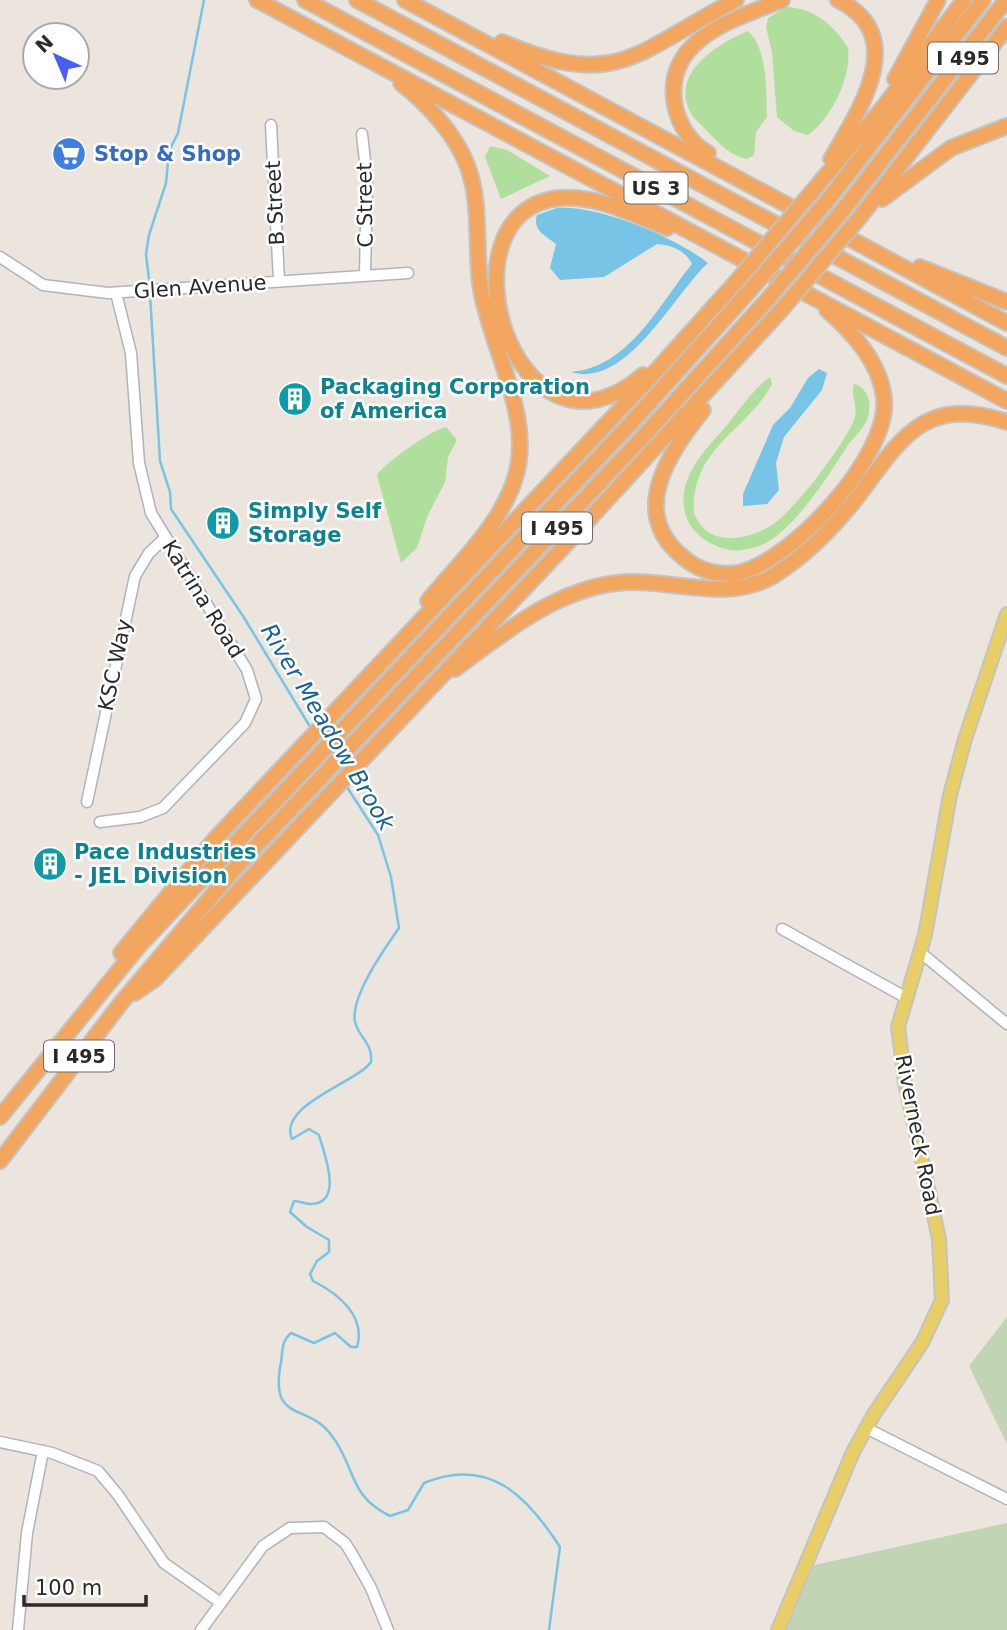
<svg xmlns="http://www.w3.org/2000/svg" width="1007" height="1630" font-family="'DejaVu Sans',sans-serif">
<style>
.green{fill:#b0de9d}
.cemetery{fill:#c3d4b5}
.water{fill:#77c4e6}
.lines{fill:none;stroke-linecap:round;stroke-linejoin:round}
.stream{stroke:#77c4e6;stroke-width:2.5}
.minor-casing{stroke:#b0b2bd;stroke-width:13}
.major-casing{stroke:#c3c3c3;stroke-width:16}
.highway-casing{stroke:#c3c3c3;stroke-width:18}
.minor{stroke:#fff;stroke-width:10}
.major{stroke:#e7ce66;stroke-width:12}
.highway{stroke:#f3a660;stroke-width:14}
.highway-bridge-casing{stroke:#c3c3c3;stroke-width:18;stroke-linecap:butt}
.highway-bridge{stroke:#f3a660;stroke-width:14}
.labels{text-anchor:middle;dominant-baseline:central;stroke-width:5;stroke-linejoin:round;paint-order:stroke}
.shield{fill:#fff;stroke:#6a6a6a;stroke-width:2}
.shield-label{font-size:19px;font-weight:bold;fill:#2a2a2a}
.shop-label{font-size:21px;font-weight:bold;fill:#366cbe;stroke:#fff;text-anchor:start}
.street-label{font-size:21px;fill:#2a2a2a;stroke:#fff}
.culture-label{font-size:21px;font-weight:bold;fill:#0d838f;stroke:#fff;text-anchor:start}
.water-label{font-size:23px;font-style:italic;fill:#176291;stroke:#fff}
</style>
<rect width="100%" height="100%" fill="#ebe5dd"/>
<!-- green -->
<path class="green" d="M786,7C814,8 834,25 848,48C852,76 832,118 808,135L794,131L777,117L772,53L766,27L768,18Z
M748,31C768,49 766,92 767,117L756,132L754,155L747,159C731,156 718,143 707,131C702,125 696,121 692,115C667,75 718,43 748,31Z
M490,146L507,150L550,176L501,199L485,157Z
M770,377L772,384C747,431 691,447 694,513C699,525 707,534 720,537C736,541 758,534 772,525C794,511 844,445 854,420C859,408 850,395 854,384C871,388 873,411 865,424C860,432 853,438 848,445C828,476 802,518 771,540C760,547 744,552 730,550C687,541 671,504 694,466C703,451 715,439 727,425C741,408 752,390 770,377Z
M446,427L457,440L448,457L445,482L427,517L417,548L401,563L377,475C386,462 430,431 446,427Z"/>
<!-- cemetery -->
<path class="cemetery" d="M1007,1317V1444L969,1366Z
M1007,1523V1630H786L814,1565Z"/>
<!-- water -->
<path class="water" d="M557,208C599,205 675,237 708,263C673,295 627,389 571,372C630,367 659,304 692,264C685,250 671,245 657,244L604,277L560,280L550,268L556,244C546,236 532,230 537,215Z
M819,369L827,373L822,390L784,437L776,463L779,490L767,504L743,506V494L773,425L790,408L808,378Z"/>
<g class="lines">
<!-- stream -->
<path class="stream" d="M150,288L146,254L149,235L166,183L169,151L178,133L204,0
M150,294L160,461L170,492L171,509L243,616L312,730
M345,784L378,835L391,877L399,928C385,948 350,997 355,1022C359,1038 373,1043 371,1062C358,1082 277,1105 292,1139L309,1129L319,1135C323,1151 345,1203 311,1204C305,1204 300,1201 294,1201L290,1212L307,1227L329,1240V1252L317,1261L310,1274L313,1281C339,1294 366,1316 357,1347H351L335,1333L314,1343L291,1333C281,1342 283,1350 281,1362C269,1425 307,1401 332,1436C356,1467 348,1496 390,1516L408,1510L424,1483C489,1456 527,1496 560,1547L549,1630"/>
<!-- minor casing -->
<g class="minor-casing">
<path id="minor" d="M271,125L279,281
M362,134L367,179L365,275
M0,257L43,285L108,293L408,273
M87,802L135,576L149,553L164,539
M100,822L140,817L163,808L245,723L256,699L247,670L151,513L139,463L131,353L116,293
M782,929L905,997
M920,952L1007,1024
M866,1428L1007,1499
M0,1442L52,1453L98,1471L118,1495L164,1563L221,1603
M18,1630L27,1533L43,1451
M201,1630L263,1546L290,1528L324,1527L345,1543L352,1554L371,1588L388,1630"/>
</g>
<!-- major casing -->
<g class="major-casing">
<path id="major" d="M778,1630L853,1452L874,1414L922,1343L942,1300L939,1239L905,1082L898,1027L925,935L950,795L965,739L1007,614"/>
</g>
<!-- highway casing -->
<g class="highway-casing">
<path id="highway" d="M257,0L1007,401
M305,0L1007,376
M357,0L1007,348
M405,0L1007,323
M502,42C618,92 637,51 736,0
M895,79L938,0
M401,83C427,104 451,129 465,160C483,201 474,247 481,290C491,347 531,414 517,471C505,521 460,562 428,601
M708,153C691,144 679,125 675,106C662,39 735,19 782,0
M831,159C858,112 911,36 838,0
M811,193L885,105L964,0
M882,199L951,148L1007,126
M827,201L983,0
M843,210L1006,0
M860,217L1007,27
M920,267L1007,302
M643,375C514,485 433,210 560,198C597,195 633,214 667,228
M703,410C669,453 627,513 684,558C699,571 719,576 738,573C792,562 891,454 884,398C880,362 853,333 827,310
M455,669C504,633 555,590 617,583C669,577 725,604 773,576C805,556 832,529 855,500C900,441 922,394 1007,422
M121,953L215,839L646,382L736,282
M135,993L155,979L570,540L783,308
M0,1117L138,947L631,423L751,289
M0,1161L121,1003L237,866L640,440L768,299"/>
</g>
<!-- minor -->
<use href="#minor" class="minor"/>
<!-- major -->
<use href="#major" class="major"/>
<!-- highway -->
<use href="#highway" class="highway"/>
<!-- highway-bridge casing -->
<g class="highway-bridge-casing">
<path id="highway-bridge" d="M736,282L811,193
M751,289L827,201
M768,299L843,210
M783,308L860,217"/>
</g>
<!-- highway-bridge -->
<use href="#highway-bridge" class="highway-bridge"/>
</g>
<!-- icons -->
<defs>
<g id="supermarket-disc" transform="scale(1.75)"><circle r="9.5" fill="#3f7fe0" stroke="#fff"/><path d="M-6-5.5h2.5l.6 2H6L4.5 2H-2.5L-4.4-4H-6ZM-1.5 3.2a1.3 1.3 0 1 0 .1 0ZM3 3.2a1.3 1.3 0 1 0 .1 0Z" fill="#fff"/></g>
<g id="building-disc" transform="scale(1.75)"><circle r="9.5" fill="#0f9aa8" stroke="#fff"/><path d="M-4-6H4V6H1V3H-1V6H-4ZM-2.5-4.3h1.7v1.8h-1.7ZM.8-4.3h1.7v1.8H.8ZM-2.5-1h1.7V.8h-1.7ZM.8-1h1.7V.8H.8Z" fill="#fff"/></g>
</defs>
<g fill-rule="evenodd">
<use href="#supermarket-disc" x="69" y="154"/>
<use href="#building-disc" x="295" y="399"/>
<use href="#building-disc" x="223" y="523"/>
<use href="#building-disc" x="50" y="864"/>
</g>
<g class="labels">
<!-- shield labels -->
<g class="shield">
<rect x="928" y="42.5" width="70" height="31" rx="5"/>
<rect x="624.5" y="172.5" width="63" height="31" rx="5"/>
<rect x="522" y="512.5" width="70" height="31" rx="5"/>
<rect x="44" y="1040.5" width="70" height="31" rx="5"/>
</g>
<g class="shield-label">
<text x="963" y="58">I 495</text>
<text x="656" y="188">US 3</text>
<text x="557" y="528">I 495</text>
<text x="79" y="1056">I 495</text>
</g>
<!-- shop labels -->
<g class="shop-label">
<text x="94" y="154">Stop &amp; Shop</text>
</g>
<!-- street labels -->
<g class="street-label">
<text transform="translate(275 203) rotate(-93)">B Street</text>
<text transform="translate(365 205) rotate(-91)">C Street</text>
<text transform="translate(200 287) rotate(-4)">Glen Avenue</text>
<text transform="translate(203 599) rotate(58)">Katrina Road</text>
<text transform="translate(115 665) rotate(-78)">KSC Way</text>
<text transform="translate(918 1135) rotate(79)">Riverneck Road</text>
</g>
<!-- culture labels -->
<g class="culture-label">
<text x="320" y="387">Packaging Corporation<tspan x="320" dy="24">of America</tspan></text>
<text x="248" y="511">Simply Self<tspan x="248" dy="24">Storage</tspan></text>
<text x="74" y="852">Pace Industries<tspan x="74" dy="24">- JEL Division</tspan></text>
</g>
<!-- water labels -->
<g class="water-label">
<text transform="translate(328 727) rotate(59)">River Meadow Brook</text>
</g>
</g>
<!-- north arrow -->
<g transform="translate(56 56) rotate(316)"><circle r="33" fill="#ffffff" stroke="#aaaaaa" stroke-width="2"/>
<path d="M0-5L12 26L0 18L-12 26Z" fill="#485fed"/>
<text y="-10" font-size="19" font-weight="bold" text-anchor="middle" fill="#2a2a2a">N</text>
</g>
<!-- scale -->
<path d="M24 1595v10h122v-10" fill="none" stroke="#2a2a2a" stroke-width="3.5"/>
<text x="35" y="1595" font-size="21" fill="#2a2a2a" stroke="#ffffff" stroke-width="5" paint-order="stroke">100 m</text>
</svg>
